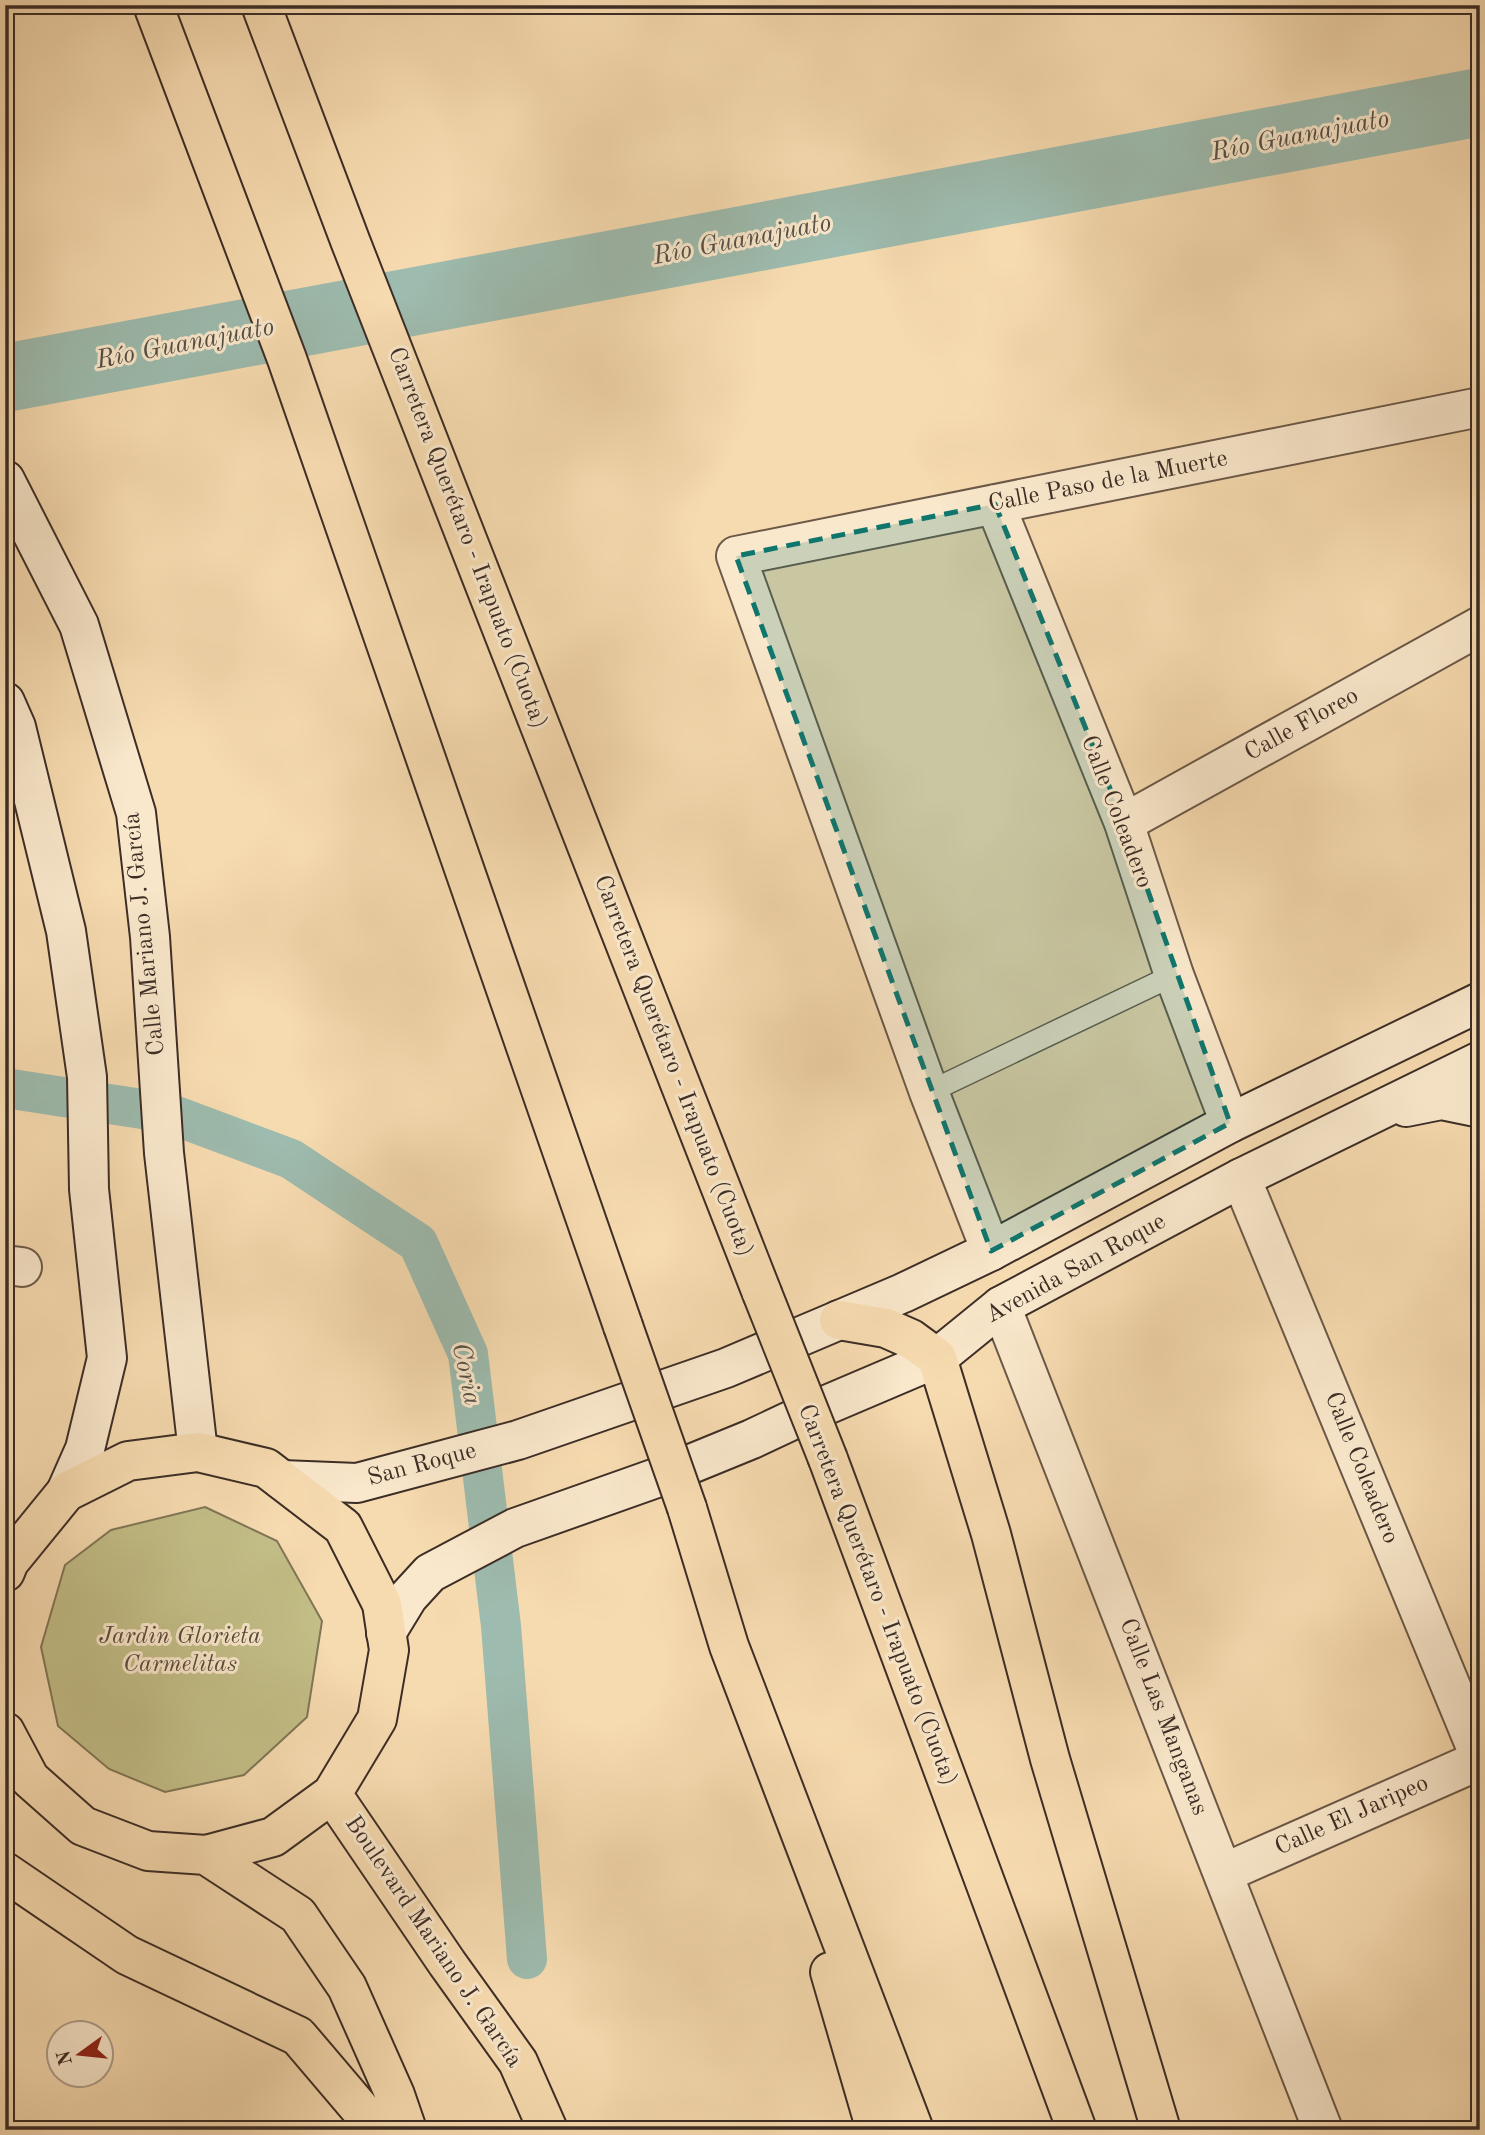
<svg xmlns="http://www.w3.org/2000/svg" width="1485" height="2135" font-family="'Old Standard TT',serif">
<style>
.green{fill:#c3be87;stroke:#807656;stroke-width:2}
.lines{fill:none;stroke-linecap:round;stroke-linejoin:round}
.canal{stroke:#9dbbae;stroke-width:40}
.river{stroke:#9dbbae;stroke-width:68}
.lane-casing{stroke:#6b5848;stroke-width:24}
.street-casing{stroke:#6b5848;stroke-width:42}
.secondary-casing{stroke:#3c2d26;stroke-width:42}
.primary-casing{stroke:#3c2d26;stroke-width:42}
.highway-casing{stroke:#3c2d26;stroke-width:42}
.lane{stroke:#fae8cc;stroke-width:21}
.street{stroke:#fae8cc;stroke-width:38}
.secondary{stroke:#fae8cc;stroke-width:38}
.primary{stroke:#f7dbb0;stroke-width:38}
.highway{stroke:#f7dbb0;stroke-width:38}
.highway-bridge-casing{stroke:#3c2d26;stroke-width:42;stroke-linecap:butt}
.highway-bridge{stroke:#f7dbb0;stroke-width:38}
.marked{fill:#0f766e;fill-opacity:0.2;stroke:#0f766e;stroke-width:5;stroke-dasharray:14 9;stroke-linejoin:round}
.labels{text-anchor:middle;dominant-baseline:central;stroke-width:6;stroke-linejoin:round;paint-order:stroke}
.street-label{font-size:24px;fill:#3c2d26;stroke:#fae8cc}
.park-label{font-size:24px;font-style:italic;fill:#574a39;stroke:#fae8cc}
.water-label{font-size:26px;font-style:italic;fill:#545048;stroke:#fae8cc}
</style>
<rect width="100%" height="100%" fill="#f7dbb0"/>
<filter id="stains"><feTurbulence type="fractalNoise" baseFrequency=".00286" numOctaves="4"/><feColorMatrix values="0 0 0 0 .2 0 0 0 0 .09 0 0 0 0 .02 0 0 0 .5 -.17"/></filter>
<radialGradient id="worn" r=".72"><stop offset=".6" stop-color="#630" stop-opacity="0"/><stop offset="1" stop-color="#630" stop-opacity=".3"/></radialGradient>
<!-- green -->
<path class="green" d="M205,1507L277,1541L322,1621L307,1717L244,1775L165,1792L109,1769L58,1726L41,1647L65,1565L111,1530Z"/>
<g class="lines">
<!-- canal -->
<path class="canal" d="M5,1088L168,1113L291,1159L418,1243L468,1354L501,1626L527,1959"/>
<!-- river -->
<path class="river" d="M5,378L1480,102"/>
<!-- lane casing -->
<g class="lane-casing">
<path id="lane" d="M929,1092L1174,975"/>
</g>
<!-- street casing -->
<g class="street-casing">
<path id="street" d="M995,504L1124,823L1174,975L1230,1123
M1124,823L1480,626
M1241,1178L1480,1757
M991,1251L929,1092L736,556L1480,407
M5,1265L22,1267
M1001,1306L1323,2130
M1224,1873L1480,1760"/>
</g>
<!-- secondary casing -->
<g class="secondary-casing">
<path id="secondary" d="M5,480L79,625L136,813L150,937L164,1153L198,1452
M5,702L16,727L66,931L87,1077L89,1189L107,1358L85,1449L66,1492
M1406,1107L1441,1100L1480,1108
M282,1480L357,1483L518,1440L726,1368L903,1293L991,1251L1230,1123L1480,1002
M386,1633L408,1597L430,1573L515,1528L659,1477L752,1439L803,1415L937,1358L1001,1306L1241,1178L1480,1061"/>
</g>
<!-- primary casing -->
<g class="primary-casing">
<path id="primary" d="M5,1572L9,1562L66,1492L128,1461L198,1452L266,1468L343,1527L382,1604L389,1650L377,1719L332,1794L273,1837L206,1855L148,1851L83,1826L30,1779L5,1732
M332,1794L447,1963L518,2062L548,2130
M206,1855L298,1915L347,1987L395,2095L407,2130
M5,1872L127,1955L298,2036L378,2130"/>
</g>
<!-- highway casing -->
<g class="highway-casing">
<path id="highway" d="M153,5L287,359L623,1326
M261,5L351,243L762,1293
M839,1320L886,1328L911,1339L937,1358L991,1534L1050,1759L1161,2130
M828,1459L1077,2130
M687,1508L729,1646L914,2130
M830,1972L876,2130"/>
</g>
<!-- lane -->
<use href="#lane" class="lane"/>
<!-- street -->
<use href="#street" class="street"/>
<!-- secondary -->
<use href="#secondary" class="secondary"/>
<!-- primary -->
<use href="#primary" class="primary"/>
<!-- highway -->
<use href="#highway" class="highway"/>
<!-- highway-bridge casing -->
<g class="highway-bridge-casing">
<path id="highway-bridge" d="M762,1293L828,1459
M623,1326L687,1508"/>
</g>
<!-- highway-bridge -->
<use href="#highway-bridge" class="highway-bridge"/>
</g>
<!-- marked area -->
<path class="marked" d="M995,504L1124,823L1230,1123L991,1251L736,556Z"/>
<g class="labels">
<!-- street labels -->
<g class="street-label">
<text transform="translate(1108 482) rotate(-11)">Calle Paso de la Muerte</text>
<text transform="translate(467 538) rotate(69)">Carretera Querétaro - Irapuato (Cuota)</text>
<text transform="translate(1302 725) rotate(-29)">Calle Floreo</text>
<text transform="translate(1116 812) rotate(69)">Calle Coleadero</text>
<text transform="translate(145 934) rotate(-96)">Calle Mariano J. García</text>
<text transform="translate(673 1066) rotate(69)">Carretera Querétaro - Irapuato (Cuota)</text>
<text transform="translate(1076 1269) rotate(-29)">Avenida San Roque</text>
<text transform="translate(422 1465) rotate(-15)">San Roque</text>
<text transform="translate(1361 1468) rotate(68)">Calle Coleadero</text>
<text transform="translate(877 1595) rotate(69)">Carretera Querétaro - Irapuato (Cuota)</text>
<text transform="translate(1163 1717) rotate(69)">Calle Las Manganas</text>
<text transform="translate(1352 1816) rotate(-24)">Calle El Jaripeo</text>
<text transform="translate(433 1942) rotate(56)">Boulevard Mariano J. García</text>
</g>
<!-- park labels -->
<g class="park-label">
<text x="180" y="1637">Jardin Glorieta<tspan x="180" dy="28">Carmelitas</tspan></text>
</g>
<!-- water labels -->
<g class="water-label">
<text transform="translate(1300 136) rotate(-11)">Río Guanajuato</text>
<text transform="translate(742 240) rotate(-11)">Río Guanajuato</text>
<text transform="translate(185 344) rotate(-11)">Río Guanajuato</text>
<text transform="translate(466 1374) rotate(78)">Coria</text>
</g>
</g>
<!-- margin -->
<rect width="1485" height="2135" fill="none" stroke="#f7dbb0" stroke-width="28"/>
<rect x="7" y="7" width="1471" height="2121" fill="none" stroke="#3c2d26" stroke-width="3.5"/>
<rect x="14" y="14" width="1457" height="2107" fill="none" stroke="#3c2d26" stroke-width="2"/>
<!-- north arrow -->
<g transform="translate(80 2054) rotate(255)"><circle r="33" fill="#fae8cc" stroke="#ae9d8a" stroke-width="2"/>
<path d="M0-5L12 26L0 18L-12 26Z" fill="#8f2418"/>
<text y="-10" font-size="19" font-weight="bold" text-anchor="middle" fill="#3c2d26">N</text>
</g>
<rect width="100%" height="100%" filter="url(#stains)"/>
<rect width="100%" height="100%" fill="url(#worn)"/>
</svg>
